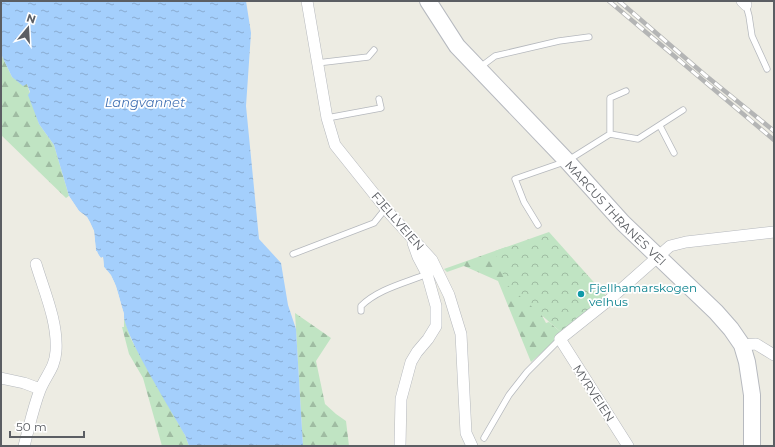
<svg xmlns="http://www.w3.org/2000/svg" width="775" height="447" font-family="Montserrat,sans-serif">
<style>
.forest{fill:url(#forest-firs)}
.park{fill:url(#park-crowns)}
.water{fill:url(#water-ripples)}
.pier{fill:#edece3}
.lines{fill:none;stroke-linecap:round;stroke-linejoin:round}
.lane-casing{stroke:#b5b8bd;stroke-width:7}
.street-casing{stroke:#b5b8bd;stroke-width:12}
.secondary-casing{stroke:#b6b9bf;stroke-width:18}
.lane{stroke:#fff;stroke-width:5.5}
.street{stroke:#fff;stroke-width:11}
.secondary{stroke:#fff;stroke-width:16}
.rail-casing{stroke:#b4b5b5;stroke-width:4.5}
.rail{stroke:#fff;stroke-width:3;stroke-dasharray:9;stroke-linecap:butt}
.culture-dot{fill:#0f9aa8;stroke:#fff;stroke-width:1.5}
.labels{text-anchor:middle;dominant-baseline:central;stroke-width:3.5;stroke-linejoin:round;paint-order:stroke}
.street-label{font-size:12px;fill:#5b5e63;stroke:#fff}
.culture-label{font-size:12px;fill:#0d838f;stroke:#fff;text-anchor:start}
.water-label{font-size:13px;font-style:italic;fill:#4574b5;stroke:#fff}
</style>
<defs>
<pattern id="forest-firs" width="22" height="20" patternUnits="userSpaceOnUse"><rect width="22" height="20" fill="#c0e4c3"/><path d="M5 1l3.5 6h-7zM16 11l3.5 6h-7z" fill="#9fbca2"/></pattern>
<pattern id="park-crowns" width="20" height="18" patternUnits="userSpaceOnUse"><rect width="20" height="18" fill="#c0e4c3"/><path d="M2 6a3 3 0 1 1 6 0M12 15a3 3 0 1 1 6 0" fill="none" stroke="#9fbca2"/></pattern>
<pattern id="water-ripples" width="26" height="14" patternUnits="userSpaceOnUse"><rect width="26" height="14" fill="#a4cffc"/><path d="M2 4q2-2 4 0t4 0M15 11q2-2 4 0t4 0" fill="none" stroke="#89abd0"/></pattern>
</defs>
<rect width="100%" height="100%" fill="#edece3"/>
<!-- forest -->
<path class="forest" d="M1,54L12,77L27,84L39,124L54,145L69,196L66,198L1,135Z
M506,247L546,323L549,322L563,334L531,362L498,281L464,266L447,272L444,269Z
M295,313L331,338L316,361L325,404L336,414L346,421L349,446H303Z
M124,318L131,339L185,435L189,446H162L143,378L129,354L122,327H124Z"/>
<!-- park -->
<path class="park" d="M549,232L608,298L563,334L506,284L495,251Z"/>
<!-- water -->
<path class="water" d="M1,1H246L251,33L246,106L259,239L281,263L288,305L296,329L303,446H189L185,435C174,415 121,331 124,314C118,296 117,280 104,267L103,257L101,258L96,251L94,231L87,217L79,211L69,196L54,145L39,124L28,95L30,92L27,84L23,86L12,77L1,54Z"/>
<!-- pier -->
<path class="pier" d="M69,196L79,211L87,217L90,222L94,231L96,251H97L99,256L101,258L103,257L104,267L111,275L116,286L124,314V324L122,318V314L114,286L110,276L102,268L101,260L94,252L92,232L88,223L85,218L77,212L68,197Z"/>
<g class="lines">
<!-- lane casing -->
<g class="lane-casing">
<path id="lane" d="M747,4L746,5L749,16L752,36L767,69
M317,63L368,57L374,50
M479,68L495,56L559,41L589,37
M327,118L381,108L379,99
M660,126L674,153
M610,134L638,139L683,110
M538,225L524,202L515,179L567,161L610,134V98L626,91
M293,254L374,223L386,208
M361,311V306C378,289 405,283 427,274
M484,438L509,395L527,372L560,339"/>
</g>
<!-- street casing -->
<g class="street-casing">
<path id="street" d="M307,1L327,118L335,145L391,215L432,260L449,295L461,334L466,433L472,446
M742,1L746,5
M742,345L756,344L774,355
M1,378L24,383L40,389
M24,446C29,428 33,408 40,390C46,375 55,368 56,351C58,322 44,291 36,264
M400,446L401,399L411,362L417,352L428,339L436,326V306L427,274L418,257L413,243
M628,446L560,339L609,300L670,246L686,242L774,232"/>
</g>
<!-- secondary casing -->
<g class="secondary-casing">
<g id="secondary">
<path id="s1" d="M428,1L457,46L567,161L623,223L716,312L731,329L742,345L747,362L752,395V446"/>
</g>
</g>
<!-- lane -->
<use href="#lane" class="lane"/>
<!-- street -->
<use href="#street" class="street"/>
<!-- secondary -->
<use href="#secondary" class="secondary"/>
<!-- rail casing -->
<g class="rail-casing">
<path id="rail" d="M609,1L774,140
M619,1L705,75L774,131"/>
</g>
<!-- rail -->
<use href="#rail" class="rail"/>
</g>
<!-- markers -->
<circle class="culture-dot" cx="581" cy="294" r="4"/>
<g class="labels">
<!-- street labels -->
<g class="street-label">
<text stroke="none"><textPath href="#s1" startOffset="284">MARCUS THRANES VEI</textPath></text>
<text transform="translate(398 221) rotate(49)">FJELLVEIEN</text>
<text transform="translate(594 393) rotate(57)">MYRVEIEN</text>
</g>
<!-- culture labels -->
<g class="culture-label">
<text x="589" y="287">Fjellhamarskogen<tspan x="589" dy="14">velhus</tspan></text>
</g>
<!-- water labels -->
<g class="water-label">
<text x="145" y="102">Langvannet</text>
</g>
</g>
<!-- border -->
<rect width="775" height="447" fill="none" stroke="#5b5e63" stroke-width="4"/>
<!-- north arrow -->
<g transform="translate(28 28) rotate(18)" stroke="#ffffff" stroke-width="3" paint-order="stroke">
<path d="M0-3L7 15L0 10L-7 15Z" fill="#5b5e63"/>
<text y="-6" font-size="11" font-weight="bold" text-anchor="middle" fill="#5b5e63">N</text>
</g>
<!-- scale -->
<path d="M10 431v6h74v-6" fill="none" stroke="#5b5e63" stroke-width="2"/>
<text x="16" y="431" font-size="12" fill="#5b5e63" stroke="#ffffff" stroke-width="3" paint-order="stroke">50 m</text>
</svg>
